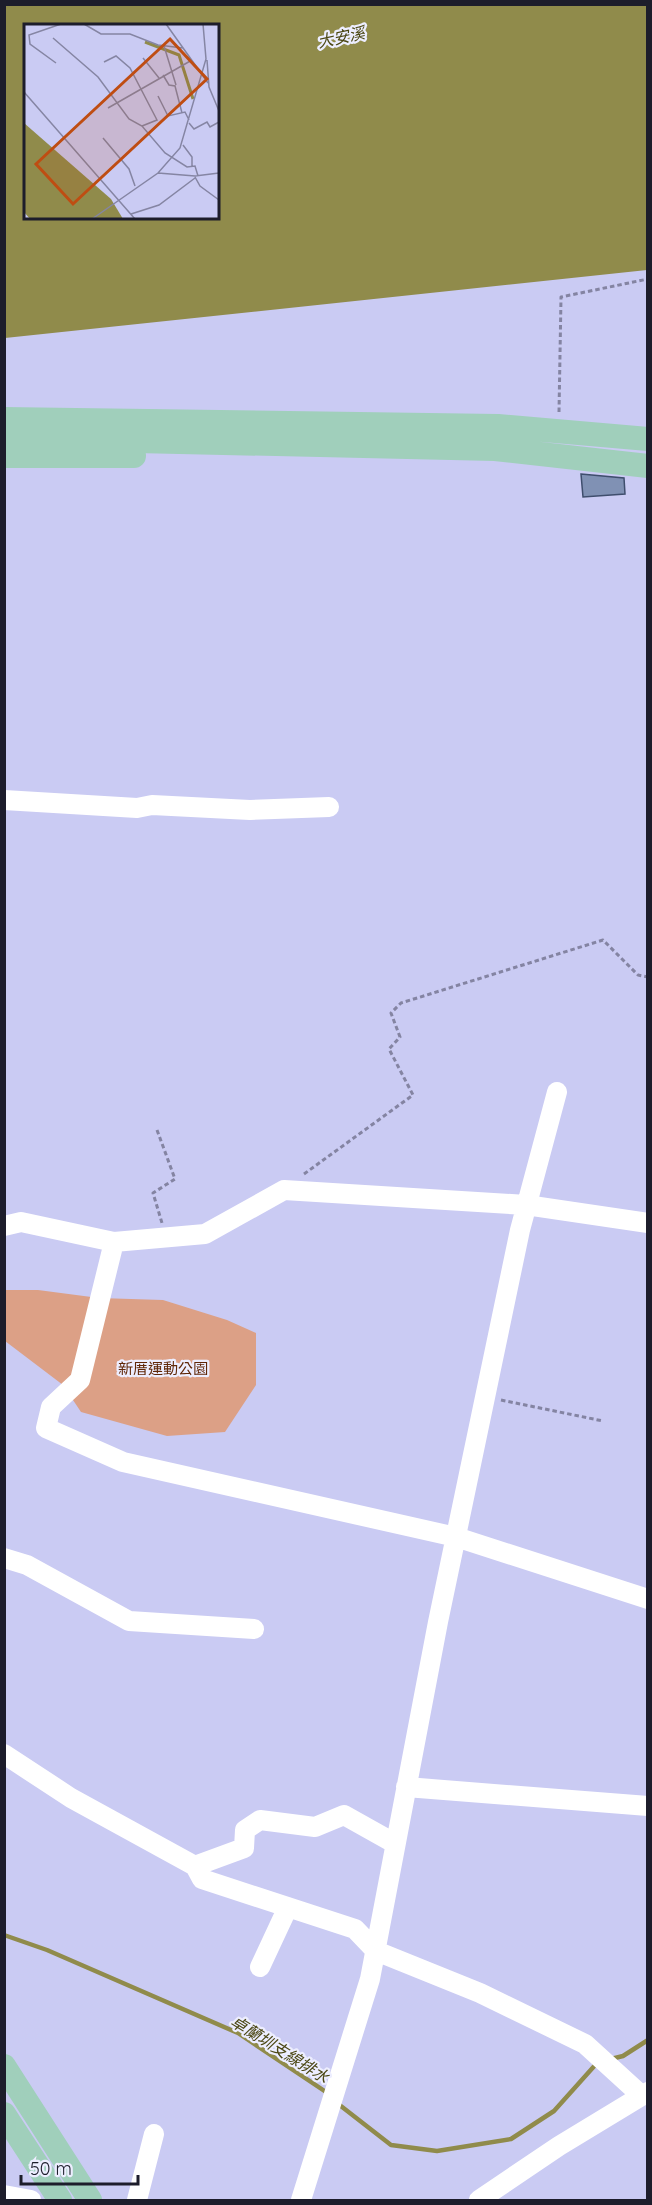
<svg xmlns="http://www.w3.org/2000/svg" width="652" height="2205" font-family="Quicksand,'Noto Sans TC',sans-serif">
<style>
.green{fill:#dca086}
.water{fill:#908b4b;fill-rule:evenodd}
.lines{fill:none;stroke-linecap:round;stroke-linejoin:round}
.stream{stroke:#908b4b;stroke-width:4.5}
.building{fill:#8091b4;stroke:#3f4e6d;stroke-width:1.5}
.path{stroke:#8484a2;stroke-width:3;stroke-dasharray:4.5 3;stroke-linecap:butt}
.minor{stroke:#fff;stroke-width:20}
.major{stroke:#a0cfbb;stroke-width:24}
.labels{text-anchor:middle;dominant-baseline:central;stroke-width:4.5;stroke-linejoin:round;paint-order:stroke}
.park-label{font-size:15px;fill:#602708;stroke:#edeeff}
.water-label{font-size:16px;font-style:italic;fill:#4b4714;stroke:#edeeff}
.inset-river{fill:none;stroke:#908b4b;stroke-width:3}
.inset-road{fill:none;stroke:#8585a3;stroke-width:1.5}
.view{fill:#bf4d12;fill-opacity:0.15;stroke:#bf4d12;stroke-width:3}
.inset-edge{fill:none;stroke:#1d1d2b;stroke-width:3}
</style>
<rect width="100%" height="100%" fill="#cacbf3"/>
<!-- green -->
<path class="green" d="M4,1290H38L99,1298L163,1300L227,1320L256,1333V1385L225,1432L167,1436L81,1412L63,1385L5,1341Z"/>
<!-- water -->
<path class="water" d="M4,5H647V270L5,338ZM26,26H218V218H26Z"/>
<g class="lines">
<!-- stream -->
<path class="stream" d="M4,1935L47,1950L238,2033L329,2094
M611,2059L623,2056L648,2040
M337,2103L391,2145L437,2151L511,2139L554,2111L597,2063"/>
</g>
<!-- building -->
<path class="building" d="M581,474L624,478L625,494L583,497Z"/>
<g class="lines">
<!-- path -->
<path class="path" d="M559,412L561,297L648,279
M157,1130L175,1179L153,1193L162,1223
M304,1174L413,1095L389,1049L400,1037L391,1013L401,1003L603,940L638,975L648,977
M501,1400L603,1421"/>
<!-- minor -->
<path class="minor" d="M4,800L137,808L152,805L250,810L329,807
M4,1226L21,1222L114,1242L205,1234L284,1190L526,1205L648,1223
M114,1242L80,1380L51,1407L46,1428L123,1462L456,1537L648,1599
M4,1558L27,1565L129,1621L254,1629
M4,1754L71,1798L195,1866L244,1848L245,1830L260,1820L315,1827L344,1815L394,1843
M406,1787L648,1806
M195,1866L202,1879L355,1929L376,1951L480,1993L585,2044L642,2096
M260,1967L288,1907
M4,2195L31,2200
M137,2200L154,2134
M301,2200L370,1979L438,1622L520,1230L557,1092
M479,2200L559,2146L648,2092"/>
<!-- major -->
<path class="major" d="M4,419L498,426L648,439
M4,438L495,449L648,466
M4,456H134
M4,2066L90,2200
M4,2114L60,2200"/>
</g>
<g class="labels">
<!-- park labels -->
<g class="park-label">
<text x="163" y="1368">新厝運動公園</text>
</g>
<!-- water labels -->
<g class="water-label">
<text transform="translate(341 37) rotate(-12)">大安溪</text>
<text transform="translate(280 2049) rotate(32)">卓蘭圳支線排水</text>
</g>
</g>
<!-- overview -->
<g transform="translate(24 24)">
<rect width="195" height="195" fill="#cacbf3"/>
<path d="M0,99L87,175L99,195H6L0,188Z" fill="#908b4b"/>
<path class="inset-river" d="M121,18L155,31L169,75"/>
<path class="inset-road" d="M60,0L77,10H106L134,21L159,24M142,0L184,59M29,14L74,53L105,95L118,102L141,129L163,143L171,142L174,152M140,22L152,61M119,34L135,54M183,36L185,63L195,87M80,38L92,32L106,44L133,96L118,102M32,39L6,20L5,11L37,0M139,51L145,61L151,62L158,89M0,68L111,195M134,72L144,92L161,88L165,96M84,84L168,36M165,99L170,105L183,98L186,103L195,98M79,114L105,145L111,162M159,121L168,133V142M134,149L171,152L195,149M171,153L176,162L195,176M107,190L135,181L171,154M68,195L134,149L156,124L182,35L179,0"/>
<path class="view" d="M146,15L183,55L49,180L12,140Z"/>
<rect width="195" height="195" class="inset-edge"/>
</g>
<!-- border -->
<rect width="652" height="2205" fill="none" stroke="#1d1d2b" stroke-width="12"/>
<!-- scale -->
<path d="M21 2175v9h117v-9" fill="none" stroke="#1d1d2b" stroke-width="3"/>
<text x="30" y="2175" font-size="18" fill="#1d1d2b" stroke="#edeeff" stroke-width="4.5" paint-order="stroke">50 m</text>
</svg>
